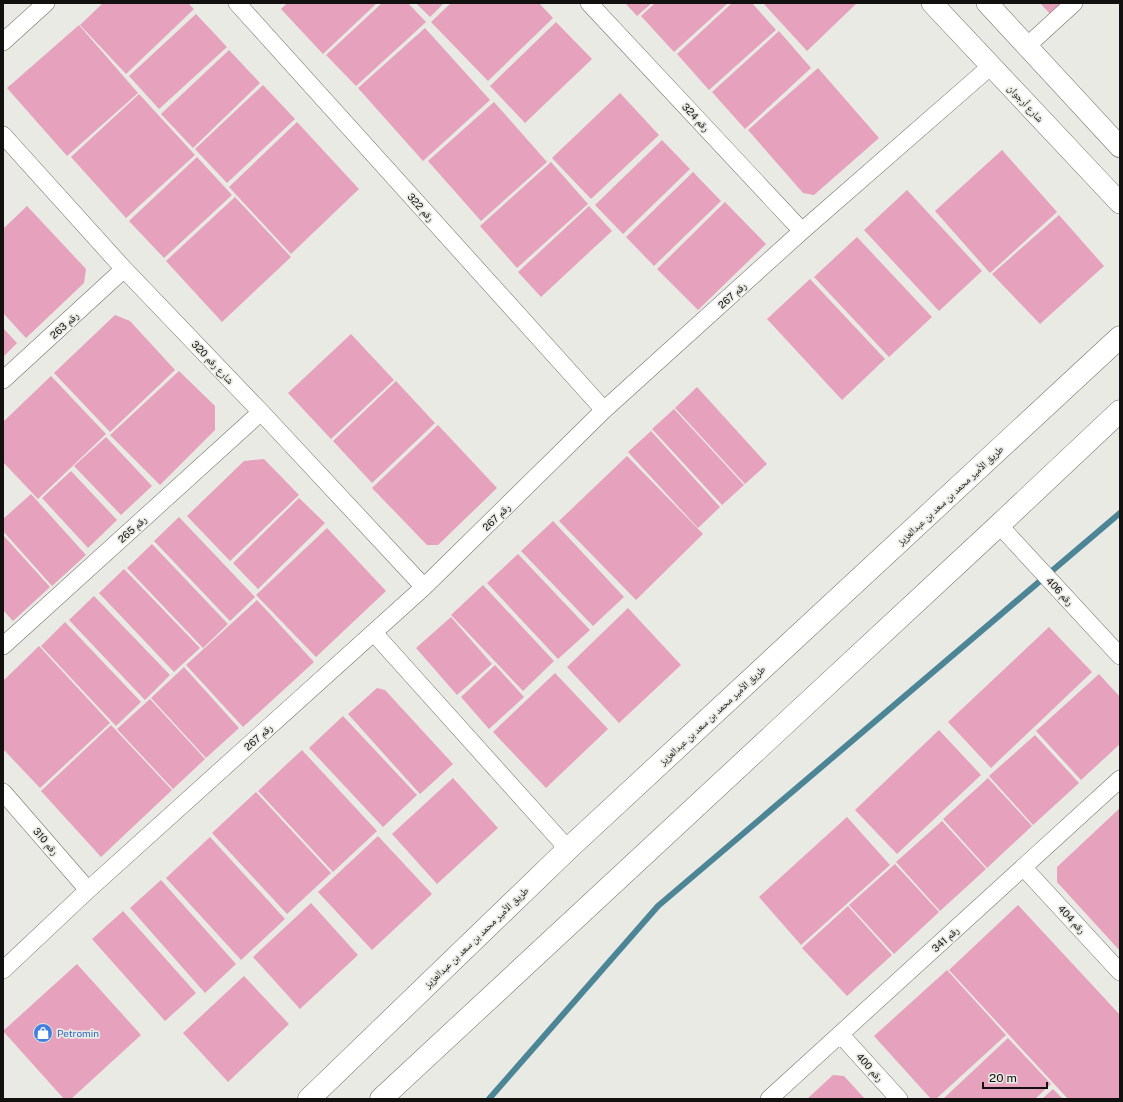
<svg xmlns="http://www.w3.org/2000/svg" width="1123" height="1102" font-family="'Public Sans','Noto Naskh Arabic',sans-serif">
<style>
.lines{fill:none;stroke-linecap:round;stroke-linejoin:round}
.stream{stroke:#4b8596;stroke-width:6}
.building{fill:#e6a1bc}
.minor-casing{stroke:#70706b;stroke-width:18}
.tertiary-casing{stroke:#70706b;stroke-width:22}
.secondary-casing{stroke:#70706b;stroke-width:23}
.minor{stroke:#fff;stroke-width:17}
.tertiary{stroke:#fff;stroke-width:21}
.secondary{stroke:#fff;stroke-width:22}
.labels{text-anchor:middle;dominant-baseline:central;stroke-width:3.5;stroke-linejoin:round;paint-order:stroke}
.street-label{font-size:10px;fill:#121110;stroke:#eaeae4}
.shop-label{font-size:10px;fill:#366cbe;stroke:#eaeae4;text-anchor:start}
</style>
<rect width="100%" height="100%" fill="#eaeae4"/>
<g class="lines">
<!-- stream -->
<path class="stream" d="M489,1099L658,906L1120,513"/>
</g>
<!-- building -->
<path class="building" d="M103,3H188L194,9L126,74L80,25Z
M287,3H377L323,54L281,9Z
M382,3H408L426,22L356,86L326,55Z
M416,3H444L430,17Z
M451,3H539L553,18L488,81L431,22Z
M625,3H652L637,16Z
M655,3H728L674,52L641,16Z
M732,3H752L776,30L709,90L677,54Z
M763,3H857L807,51Z
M1040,3H1063L1051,15Z
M196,14L227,47L159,109L129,76Z
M556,22L592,59L525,123L490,86Z
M79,25L138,93L67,156L7,88Z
M425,28L490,100L423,161L358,88Z
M779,31L811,68L745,129L712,92Z
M229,50L260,83L193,148L161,114Z
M818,68L879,138L814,195L803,193L748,130Z
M263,85L295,119L227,183L195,149Z
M620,93L659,135L591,199L552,158Z
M139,94L195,155L126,218L71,157Z
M494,102L547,162L481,221L428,161Z
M297,122L359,189L291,254L229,187Z
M662,140L690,169L623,234L595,205Z
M1002,150L1057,212L990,273L935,211Z
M197,157L232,195L164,258L129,221Z
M551,162L588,204L517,268L480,226Z
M693,172L721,201L654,266L626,237Z
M907,190L982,271L939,311L864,230Z
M235,197L291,257L222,322L166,261Z
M725,202L766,244L698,310L657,269Z
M27,206L86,269L84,283L26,338L3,313V229Z
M589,206L612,231L541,297L518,272Z
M1059,215L1104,266L1040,324L992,274Z
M857,237L932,317L889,357L814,277Z
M810,279L885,359L842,400L767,319Z
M115,315L130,321L175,370L110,432L54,373Z
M3,328L17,343L3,357Z
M351,334L394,380L331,439L288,393Z
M179,371L215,406V430L160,485L110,435Z
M51,376L106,434L38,499L3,462V422Z
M396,381L435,423L372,483L333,441Z
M697,387L767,464L745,484L675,408Z
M674,409L744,485L722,505L652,429Z
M438,425L497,488L438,545H427L372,488Z
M651,431L720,507L698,528L628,452Z
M106,437L152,486L121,515L74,466Z
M627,456L703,534L636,600L559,521Z
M264,459L299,495L230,561L187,516L244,461Z
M71,471L117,520L88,548L42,498Z
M31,494L86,555L52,586L3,531V519Z
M299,498L325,523L258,589L233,563Z
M179,517L255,597L230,621L154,541Z
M553,521L624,597L593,626L521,551Z
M327,528L386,591L316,657L256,595Z
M3,535L50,587L13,621L3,610Z
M152,544L228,624L203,648L127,568Z
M518,554L590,630L558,659L487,583Z
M124,569L200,648L174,672L99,593Z
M483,585L554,661L523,691L451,615Z
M94,596L170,675L145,700L69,620Z
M257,600L314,662L243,727L186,665Z
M628,608L681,665L619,723L567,667Z
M451,617L492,664L457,695L416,648Z
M65,622L141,702L116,726L41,646Z
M1049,627L1092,672L991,768L948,722Z
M39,646L110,723L40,788L3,749V681Z
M495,665L524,697L489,729L461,697Z
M184,667L239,728L206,758L151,698Z
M555,673L608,729L546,788L493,732Z
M1099,674L1120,697V744L1081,780L1036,731Z
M377,688L385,690L453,764L420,794L348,714Z
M150,699L205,759L173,789L117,729Z
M343,716L417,795L383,827L309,748Z
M111,725L172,790L101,857L41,791Z
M939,730L981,775L897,854L855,810Z
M1035,735L1079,783L1033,825L989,776Z
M302,750L377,831L333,872L258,791Z
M453,778L498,828L437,884L392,834Z
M988,778L1032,826L987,868L943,819Z
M256,792L331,873L287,914L212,833Z
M1120,808V951L1057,882V867Z
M847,817L890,865L801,945L759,897Z
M942,821L986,869L940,911L896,862Z
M378,836L432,894L372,950L318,892Z
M210,837L285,919L241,960L166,878Z
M895,864L939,912L894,954L849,905Z
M161,880L236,964L205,993L130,908Z
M311,903L358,955L300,1009L253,957Z
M1018,905L1120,1015V1099H1068L949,970Z
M848,906L892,955L847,996L802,948Z
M123,911L196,993L165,1021L92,939Z
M77,964L141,1035L71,1099H64L3,1031Z
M947,970L1006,1035L936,1099H931L874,1036Z
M244,976L289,1024L228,1082L183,1033Z
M1008,1038L1051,1084L1035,1099H943Z
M833,1075L844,1076L865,1099H807Z
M1053,1089L1063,1099H1042Z"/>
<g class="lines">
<!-- minor casing -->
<g class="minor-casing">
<path id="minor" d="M237,3L604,410
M589,3L802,231
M3,42L46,3
M1027,46L1074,3
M3,135L124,269L261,412L424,587
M3,380L124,269
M999,525L1120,656
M374,633L568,849
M3,646L261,412
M3,792L88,890
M1023,867L1120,972
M3,970L88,890L424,587L604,410L802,231L991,66
M840,1034L899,1099
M769,1099L1120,779"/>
</g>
<!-- tertiary casing -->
<g class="tertiary-casing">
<path id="tertiary" d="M932,3L1120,203
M987,3L1120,147"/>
</g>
<!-- secondary casing -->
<g class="secondary-casing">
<path id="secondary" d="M309,1099L568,849L1120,337
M381,1099L999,525L1120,411"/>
</g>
<!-- minor -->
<use href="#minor" class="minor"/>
<!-- tertiary -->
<use href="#tertiary" class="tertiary"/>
<!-- secondary -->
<use href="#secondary" class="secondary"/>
</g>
<!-- icons -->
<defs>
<g id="shop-disc" transform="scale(1)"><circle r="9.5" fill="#3f7fe0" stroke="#eaeae4"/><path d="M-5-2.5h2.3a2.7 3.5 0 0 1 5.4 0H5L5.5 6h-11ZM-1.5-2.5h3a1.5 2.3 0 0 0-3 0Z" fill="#fff"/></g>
</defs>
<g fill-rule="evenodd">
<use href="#shop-disc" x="43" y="1033"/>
</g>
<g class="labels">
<!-- street labels -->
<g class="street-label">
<text transform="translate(1026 103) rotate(47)">شارع أرجوان</text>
<text transform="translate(696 117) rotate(47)">رقم 324</text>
<text transform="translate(421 207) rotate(48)">رقم 322</text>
<text transform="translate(732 295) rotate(-42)">رقم 267</text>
<text transform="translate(64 325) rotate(-42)">رقم 263</text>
<text transform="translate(213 362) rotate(46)">شارع رقم 320</text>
<text transform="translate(950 495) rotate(-43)">طريق الأمير محمد بن سعد بن عبدالعزيز</text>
<text transform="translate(496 517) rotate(-44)">رقم 267</text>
<text transform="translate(132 529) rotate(-42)">رقم 265</text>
<text transform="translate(1060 591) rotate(47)">رقم 406</text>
<text transform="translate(712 715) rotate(-43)">طريق الأمير محمد بن سعد بن عبدالعزيز</text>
<text transform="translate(258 737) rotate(-42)">رقم 267</text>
<text transform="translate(46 841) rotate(49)">رقم 310</text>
<text transform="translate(1072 919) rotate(47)">رقم 404</text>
<text transform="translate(476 937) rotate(-44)">طريق الأمير محمد بن سعد بن عبدالعزيز</text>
<text transform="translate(945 939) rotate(-42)">رقم 341</text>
<text transform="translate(870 1067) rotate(48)">رقم 400</text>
</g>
<!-- shop labels -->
<g class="shop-label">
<text x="57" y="1033">Petromin</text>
</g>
</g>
<!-- border -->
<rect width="1123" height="1102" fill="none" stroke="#121110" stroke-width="8"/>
<!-- scale -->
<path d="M983 1082v6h64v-6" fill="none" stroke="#121110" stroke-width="2"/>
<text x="989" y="1082" font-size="12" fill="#121110" stroke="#eaeae4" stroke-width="3" paint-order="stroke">20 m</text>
</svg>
